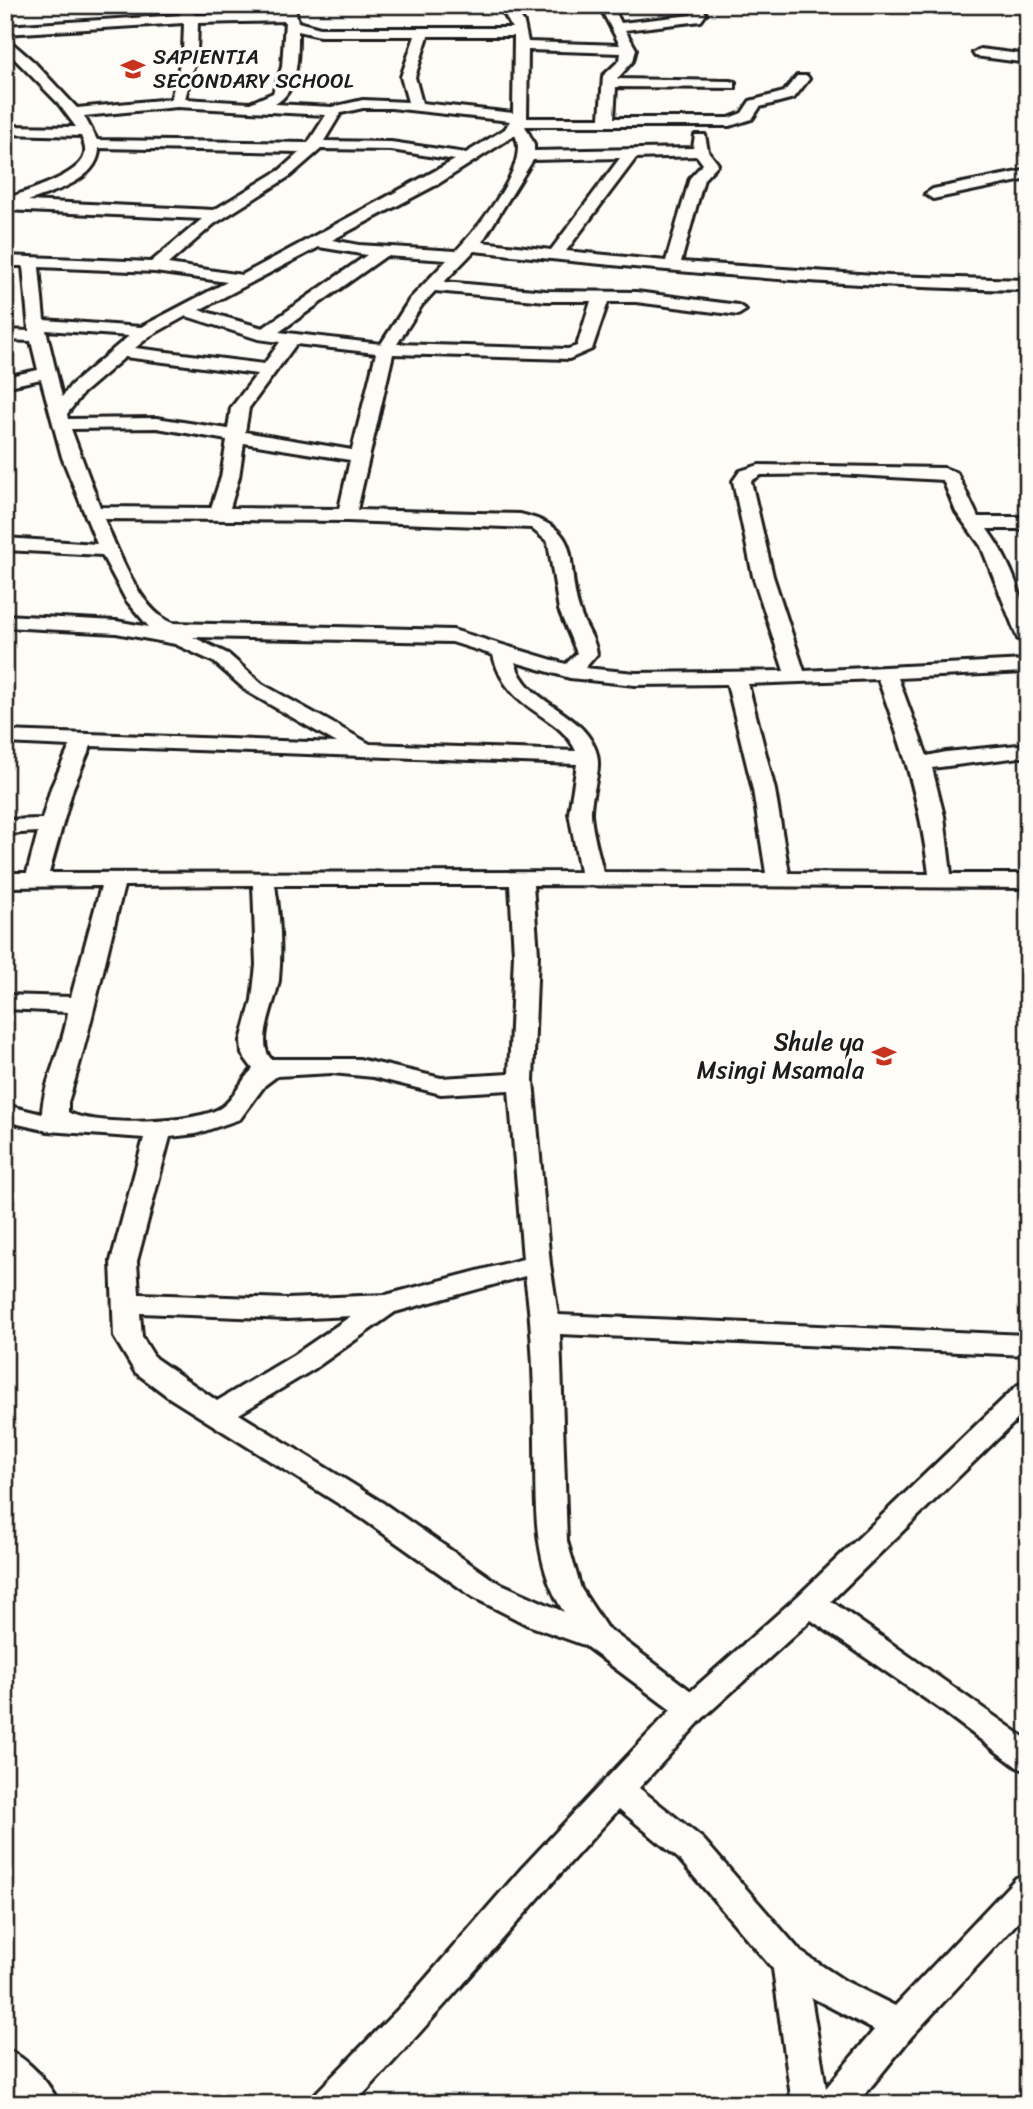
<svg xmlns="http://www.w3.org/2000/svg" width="1033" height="2109" font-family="Sriracha,sans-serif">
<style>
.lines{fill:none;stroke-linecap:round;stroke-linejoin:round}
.minor-casing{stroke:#1c1c1c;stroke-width:6}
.minor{fill:#fdfcf7;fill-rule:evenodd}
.labels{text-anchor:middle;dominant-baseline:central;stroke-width:7;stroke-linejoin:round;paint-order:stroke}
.far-poi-label{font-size:21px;fill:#1c1c1c;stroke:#fdfcf7;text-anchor:start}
.poi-label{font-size:24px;fill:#1c1c1c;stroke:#fdfcf7;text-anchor:end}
</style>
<rect width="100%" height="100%" fill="#fdfcf7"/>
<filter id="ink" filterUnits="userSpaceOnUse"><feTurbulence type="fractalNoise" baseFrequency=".0143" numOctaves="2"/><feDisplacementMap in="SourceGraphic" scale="14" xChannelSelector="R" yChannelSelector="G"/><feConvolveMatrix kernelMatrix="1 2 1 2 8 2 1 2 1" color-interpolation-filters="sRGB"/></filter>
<g filter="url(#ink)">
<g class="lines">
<!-- minor casing -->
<g class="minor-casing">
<path id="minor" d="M176,5H186L195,15L283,13L289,8L296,12L298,22L320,28H512L499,5H512L524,23L528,42L620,45L599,5H612L621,23L692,15L688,5H701L706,14L701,21L625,30L636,49L633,61L617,79L730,81L735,82V88L616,87L614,118H729L742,113L750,101L784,92L797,76H807L809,79L794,98L760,107L752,119L730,126H525L534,144V151L693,148L695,135H705L708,151L718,164L704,179L681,262L889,276L1028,280V290C842,287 658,271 474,251L444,282L546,291L636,292L738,305L746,310L738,315L636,302H608L592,349L569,359L393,354L357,510L520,514C586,530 564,558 579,609C583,625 595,637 597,654L585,668L635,673L784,671L753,576L733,481L740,471L759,465L944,468L957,473L978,517H1028V529H987C1011,562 1028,604 1028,645L1018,639L981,546L956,512L943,480L839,474L761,475L751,481L773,576L804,671L1028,660V672L898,678L927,756L946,752L1028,744V756L932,768L944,816L951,874H1028V888L533,885L538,954L533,1081L550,1264L558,1315L1028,1335V1355L560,1334L567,1541L581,1589L606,1627L691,1691L799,1595L1018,1385L1028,1382V1409L831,1601L1028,1740V1771L1017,1767L940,1709L811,1620L703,1718L639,1788L703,1839L801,1952L845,1981L895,2006L1016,1878L1028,1874V1911L911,2037L857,2104H792L773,1969L679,1859L619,1809C529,1906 445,2008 354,2104H312L317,2092L408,1999L522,1868L671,1710L584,1645L528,1625L473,1597L363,1519L170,1398L135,1372L114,1337L111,1261L144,1138L48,1131L5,1121V1105L42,1114C43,1082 64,1046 68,1012L5,1009V995L71,997L101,886L5,887V873H27L38,832L5,834V820L42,819L51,788L70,746L5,743V731L337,743L248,692L214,662L175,644L116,633L5,627V615L116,621L149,627L126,600L102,555L5,550V538L97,544L62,457L41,379L5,387V377L38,370L31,341L5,340V330L29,331L23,266H5V256L151,262L202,219L5,210V199C24,192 83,175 85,153C86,148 83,141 81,136L5,134V126L76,127L58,103L5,49V37L34,62L77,108L171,99L183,52L184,23L5,34V26L181,15L174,8ZM285,21L282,67L273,93L250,103L185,99L197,52L198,23ZM298,31L320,36H415L401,77L408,102L363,100L332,107L275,104C299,92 298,54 298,31ZM428,36H514L513,113L422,103L415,77ZM528,50L621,53L620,60L603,76L600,118H527ZM177,107L326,115L308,143L97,140L84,116ZM363,108H391L510,121L505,129L466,153L391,142L324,141L341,113ZM515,135C531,165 477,229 456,251L359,245L332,240L438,184ZM99,148L300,152L280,170L214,210L28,201C52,192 99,180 99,148ZM321,149L391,150L455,160L242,275L168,264L214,224L290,176ZM697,156L703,164L690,178L666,261L566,251L636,158ZM620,158L551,250L482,242L533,160ZM319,247L367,255L263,328L199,310ZM386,256L447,260L410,299L381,344L279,332ZM39,267L155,272L227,282L141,327L44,320ZM435,291L546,301H591L577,346L568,349L397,344L422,305ZM186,316L258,339L280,342L264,364L135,348L150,336ZM46,330L129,336L71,385L62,397ZM296,344L376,353L352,450L245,432L249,408ZM125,357L257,374L231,408L228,429L157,418L68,419L67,414L83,393ZM157,428L227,440L221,477L211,508L100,507L71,429ZM244,443L350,460L339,509L230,508L239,477ZM104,519L347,521L531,528L548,542L559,610L577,653L566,664L453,630L172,623C139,610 118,550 104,519ZM193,637L452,642L493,655C507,713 559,712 576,751L370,744L262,684L228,654ZM515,662L570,678L635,685L727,684L753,790L766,873L603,872C599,853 592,833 591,814C590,791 605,768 594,746C577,709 526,703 515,662ZM878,679C903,749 920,799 929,874L789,873L775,790L748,684ZM91,746L577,764L569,813L580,872L49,873L73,788ZM253,885L256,965L252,1000L241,1041L242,1054L253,1069C241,1080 235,1098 222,1107C199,1124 91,1127 68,1112V1102C91,1031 105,958 124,886ZM275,885H510L514,954L509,1074L441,1078L359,1059H271C255,1041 276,1002 279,980C282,948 280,916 275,885ZM332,1073L373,1077L441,1094L509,1090L523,1259L386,1295L287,1299L139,1294L137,1261L170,1137L196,1134L240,1119L265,1085L277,1076ZM525,1276C533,1331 534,1386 535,1442C536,1500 531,1561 564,1612L495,1581L383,1503L239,1414L314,1369L395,1312ZM140,1313L287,1319L351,1316L294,1355L217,1401L155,1358L142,1337ZM811,1997L874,2030L826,2088Z
M980,49L1028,55V63L975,56L973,53Z
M1028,170V179L933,199L925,194L933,189Z
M5,2049C27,2057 50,2083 59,2104H17L5,2090Z"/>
</g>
<!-- minor -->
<use href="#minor" class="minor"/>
</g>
</g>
<!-- icons -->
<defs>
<g id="school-bare" transform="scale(1.89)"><path d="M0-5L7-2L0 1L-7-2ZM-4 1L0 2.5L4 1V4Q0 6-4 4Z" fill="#c8321e" stroke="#fdfcf7" stroke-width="2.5" paint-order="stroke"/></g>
</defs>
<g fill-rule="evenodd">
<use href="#school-bare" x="133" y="69"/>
<use href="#school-bare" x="884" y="1056"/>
</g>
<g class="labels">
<!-- far-poi labels -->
<g class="far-poi-label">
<text x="153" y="57">SAPIENTIA<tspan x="153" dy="24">SECONDARY SCHOOL</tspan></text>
</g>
<!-- poi labels -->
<g class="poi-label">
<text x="864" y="1042">Shule ya<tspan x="864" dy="28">Msingi Msamala</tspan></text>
</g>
</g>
<!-- margin -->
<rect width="1033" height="2109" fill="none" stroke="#fdfcf7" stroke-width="28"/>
<rect x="14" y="14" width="1005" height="2081" fill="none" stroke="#1c1c1c" stroke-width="2.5" filter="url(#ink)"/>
</svg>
